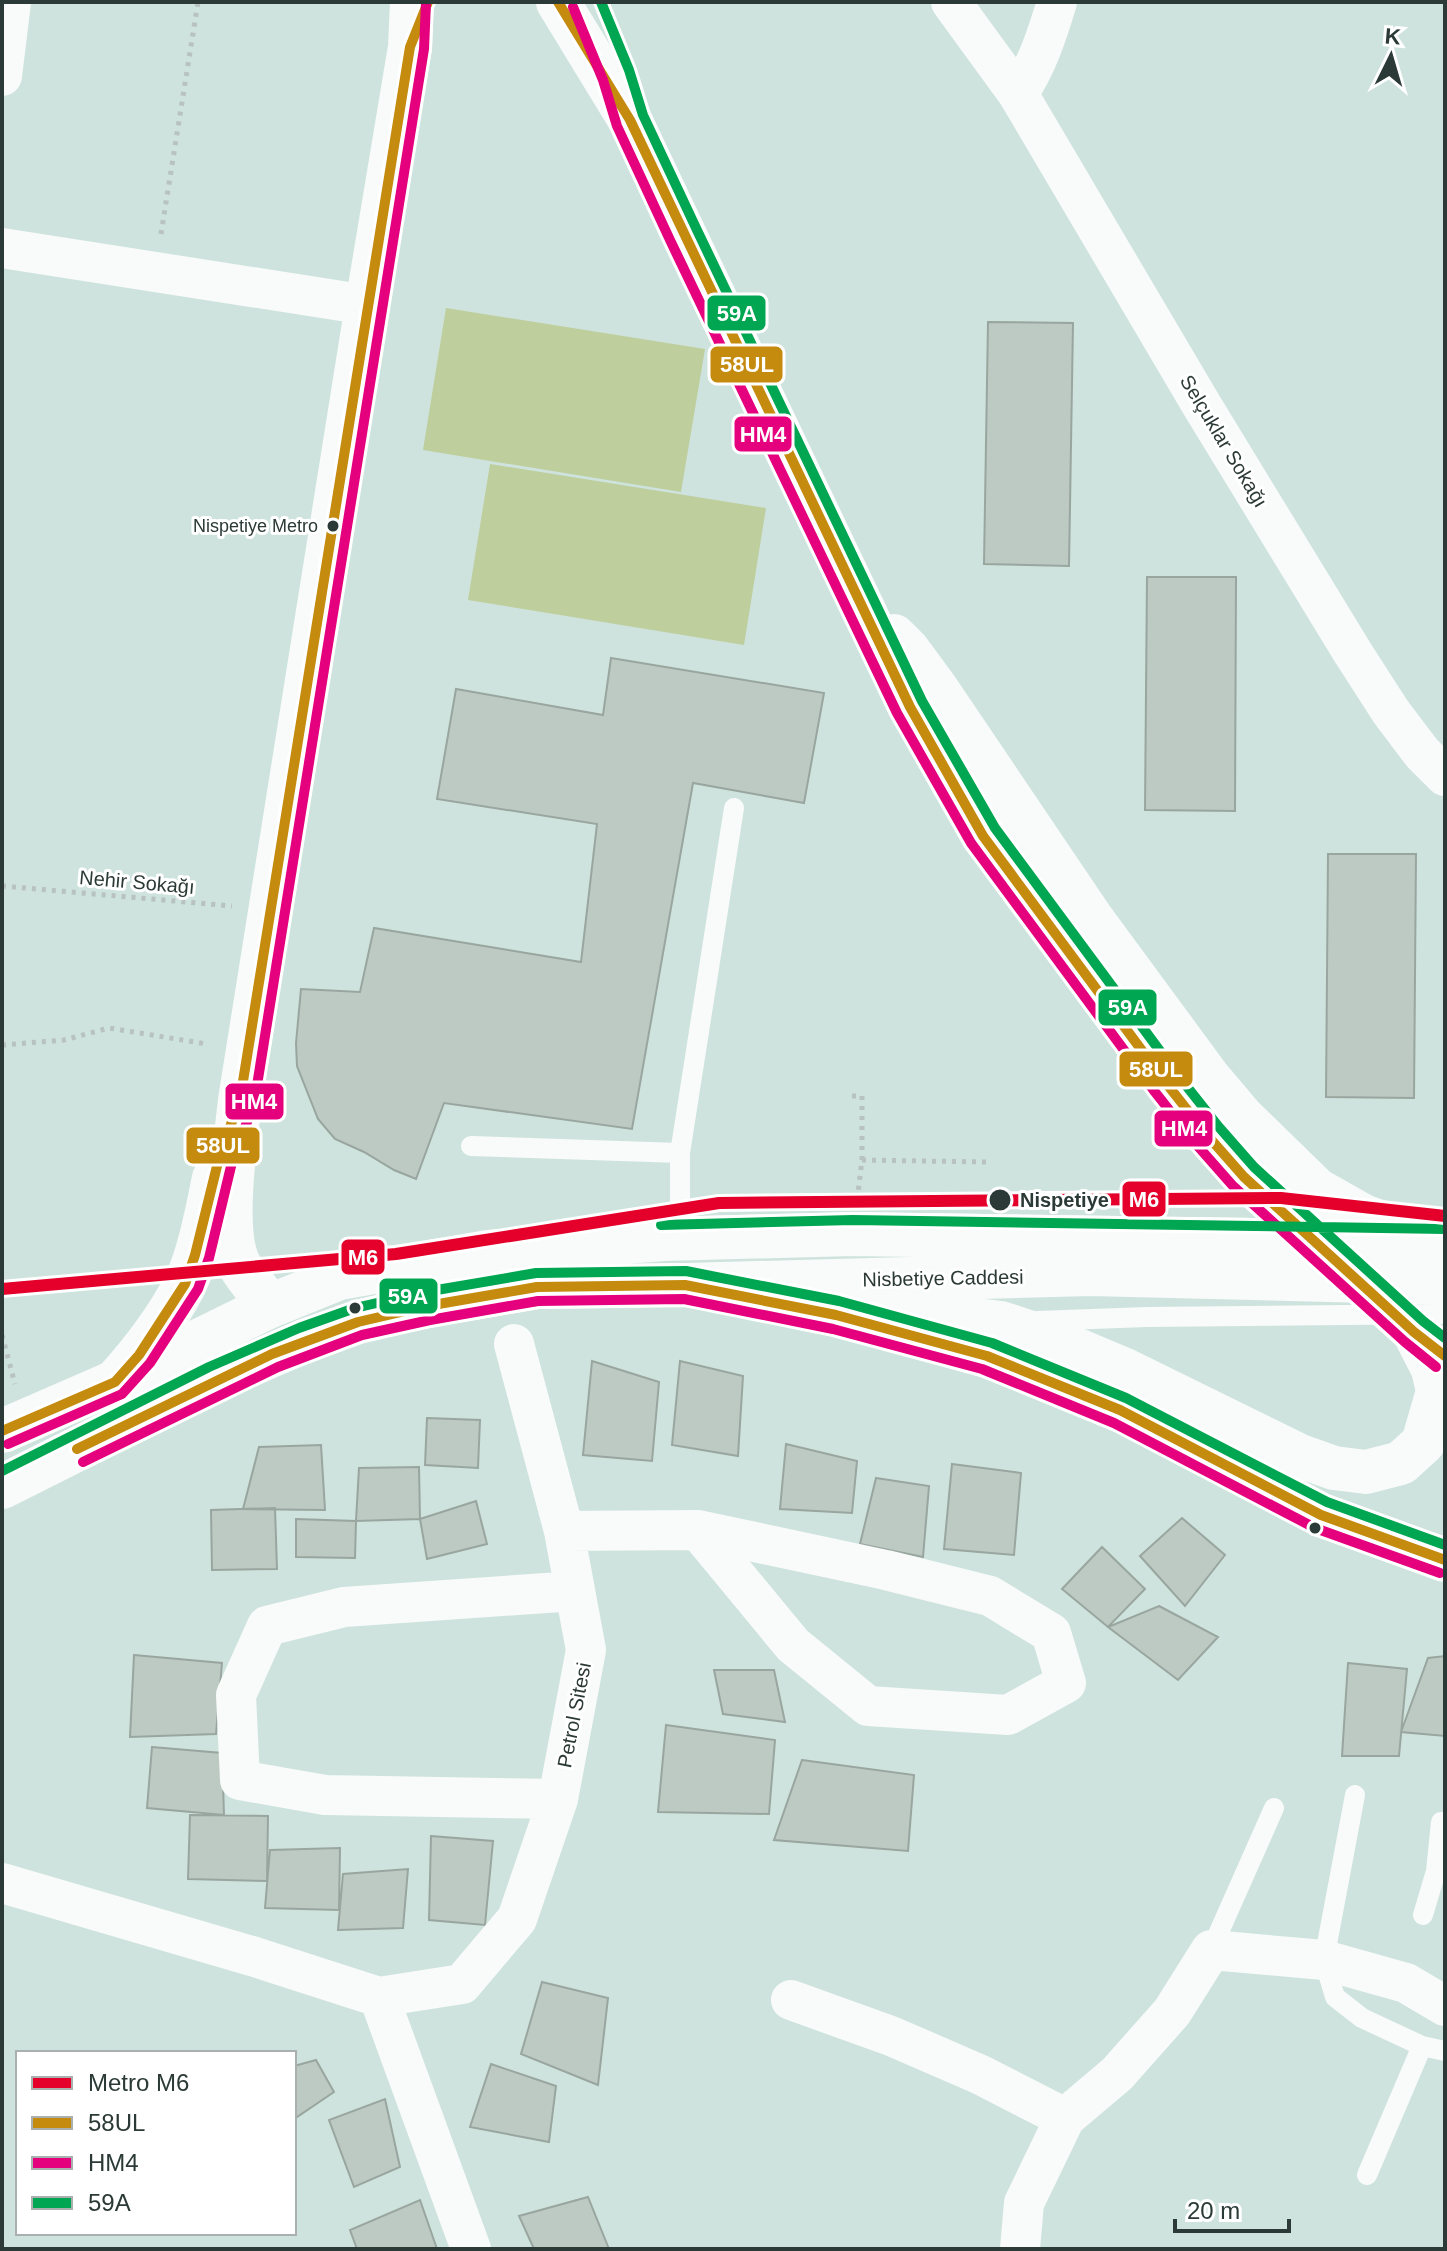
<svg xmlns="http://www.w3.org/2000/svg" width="1447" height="2251" font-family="Arial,sans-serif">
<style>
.green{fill:#bece9d}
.building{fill:#bccac3;stroke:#99a69f;stroke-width:2}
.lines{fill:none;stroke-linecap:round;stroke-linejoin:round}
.path{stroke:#b8c2bf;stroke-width:5;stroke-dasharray:4 6;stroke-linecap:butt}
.service{stroke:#f8fbfa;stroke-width:20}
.minor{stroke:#f8fbfa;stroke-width:40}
.secondary{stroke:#f8fbfa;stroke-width:44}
.primary{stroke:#f8fbfa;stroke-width:44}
.bus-1-casing{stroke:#fff;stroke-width:16}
.bus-2-casing{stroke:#fff;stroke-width:16}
.bus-3-casing{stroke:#fff;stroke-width:16}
.bus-1{stroke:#c48b0e;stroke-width:10}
.bus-2{stroke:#e5007d;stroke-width:10}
.bus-3{stroke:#00a651;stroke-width:10}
.metro-1-casing{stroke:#fff;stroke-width:18}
.metro-1{stroke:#e4002b;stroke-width:12}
.bus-dot{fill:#2b3a36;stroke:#fff;stroke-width:3}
.labels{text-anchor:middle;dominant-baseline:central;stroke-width:6;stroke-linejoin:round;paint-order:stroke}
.bus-label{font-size:18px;fill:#2b3a36;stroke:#fff;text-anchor:end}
.street-label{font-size:20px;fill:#2b3a36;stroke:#fff}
.stop-label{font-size:20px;font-weight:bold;fill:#2b3a36;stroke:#fff;text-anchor:start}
.line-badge{stroke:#fff;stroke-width:3}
.badge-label{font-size:22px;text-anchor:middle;font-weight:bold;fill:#fff}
</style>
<rect width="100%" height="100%" fill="#cee3dd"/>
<!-- green -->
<path class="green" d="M446,308L705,349L681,492L423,450Z
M490,464L766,508L744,645L468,600Z"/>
<!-- building -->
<path class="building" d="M988,322L1073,323L1069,566L984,564Z
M1147,577H1236L1235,811L1145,810Z
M611,658L824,693L804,803L693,783L632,1129L444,1103L416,1179L394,1170L364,1152L335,1139L318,1119L297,1066L296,1043L301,989L360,992L374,928L581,962L597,824L437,799L456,689L603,715Z
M1328,854H1416L1414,1098L1326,1097Z
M592,1361L659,1382L652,1461L583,1455Z
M680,1361L743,1376L738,1456L672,1445Z
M427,1418L480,1420L478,1468L425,1465Z
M786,1444L857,1461L852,1513L780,1509Z
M321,1445L325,1510L243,1509L259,1447Z
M952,1464L1021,1473L1014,1555L944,1549Z
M419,1467L420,1519L356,1521L359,1468Z
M876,1478L929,1486L923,1557L860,1544Z
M476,1501L487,1544L427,1559L420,1519Z
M275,1508L277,1569L212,1570L211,1510Z
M1182,1518L1225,1555L1185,1606L1140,1556Z
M296,1519L356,1521L355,1558L296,1557Z
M1102,1547L1145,1589L1108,1627L1062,1589Z
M1159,1606L1218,1637L1178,1680L1108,1627Z
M134,1655L222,1663L216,1734L130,1737Z
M1445,1656V1736L1401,1732L1428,1658Z
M1348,1663L1407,1669L1399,1756H1342Z
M714,1670H774L785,1722L723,1714Z
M666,1725L775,1740L769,1814L658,1812Z
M152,1747L222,1753L224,1815L147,1808Z
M802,1760L914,1775L908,1851L774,1840Z
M190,1815L268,1816L267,1881L188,1879Z
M431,1836L493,1841L485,1925L429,1920Z
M340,1848L339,1910L265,1908L270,1850Z
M408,1869L403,1928L338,1930L343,1874Z
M542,1982L608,1998L598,2085L521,2054Z
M316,2060L334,2092L294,2119V2066Z
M491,2064L556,2086L549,2142L470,2127Z
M385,2099L400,2167L354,2187L329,2120Z
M588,2197L609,2249H534L519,2216Z
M420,2200L437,2249H357L350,2230Z"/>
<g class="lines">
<!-- path -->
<path class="path" d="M161,234L198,2
M2,886L232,906
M2,1045L64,1040L109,1028L207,1044
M852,1096H862V1160L858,1193
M862,1160L986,1162
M2,1335L15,1384"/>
<!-- service -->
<path class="service" d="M471,1146L680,1153
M680,1239V1153L734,808
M1037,1321L1147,1317L1445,1314
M1355,1795L1324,1960L1335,1997L1362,2018L1422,2046L1445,2051
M1423,1915L1436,1871L1441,1822
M1211,1950L1274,1808
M1367,2175L1422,2046"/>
<!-- minor -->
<path class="minor" d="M951,2L1018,94L1201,404L1353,653L1391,712L1422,753L1445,776
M2,76L11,2
M1018,94C1037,66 1047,35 1057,2
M2,248L367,305
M564,1531L698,1530L886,1570L990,1596L1051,1633L1066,1683L1008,1715L868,1706L793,1645L698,1530
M558,1799L325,1795L240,1780L236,1695L267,1626L344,1607L575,1591
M2,1883L255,1957L379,1997L462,1984L517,1919L558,1799L586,1650L564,1531L514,1344
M379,1997L471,2249
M791,2000L891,2036L981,2075L1065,2118
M1020,2249L1024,2203L1065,2118L1117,2074L1172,2012L1211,1950L1324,1960L1406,1983L1445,2006"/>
<!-- secondary -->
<path class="secondary" d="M558,2L630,120L910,707L983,836L1166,1083L1207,1135L1244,1177L1414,1332L1433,1369L1438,1391L1423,1443L1401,1463L1366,1472L1334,1468L1300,1456L1125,1370L1061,1343L1001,1323L787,1296
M894,636L908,650L936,688L1092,919L1209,1078L1242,1117L1317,1190L1363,1216L1430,1240
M270,1306C261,1293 248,1280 240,1266C221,1232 236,1141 240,1100L367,305L410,47L412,2
M902,1332L987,1356L1120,1410L1244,1473L1321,1515L1445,1560
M115,1382C141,1353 166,1321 184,1286C199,1256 207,1212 214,1178"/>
<!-- primary -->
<path class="primary" d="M2,1431L115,1382L270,1306L339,1278L488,1252L664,1239L853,1234L1445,1243
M2,1487L215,1380L305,1341L358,1322L427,1306L537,1287L685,1285L1090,1274L1445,1283"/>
<!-- bus-1 casing -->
<g class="bus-1-casing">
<path id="bus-1" d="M558,2L630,120L910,707L983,836L1166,1083L1207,1135L1244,1177L1414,1332L1445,1356
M2,1431L115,1382L139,1355L185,1284L195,1255L220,1154L240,1100L410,47L428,2
M77,1449L272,1354L358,1322L427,1306L537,1287L685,1285L836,1315L987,1356L1120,1410L1321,1515L1445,1560"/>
</g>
<!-- bus-2 casing -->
<g class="bus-2-casing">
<path id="bus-2" d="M573,7L603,80L617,126L670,240L897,713L971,843L1155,1092L1196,1144L1233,1186L1405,1342L1436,1367
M8,1444L122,1394L150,1363L198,1289L209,1258L233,1158L254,1104L424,49L426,3
M83,1462L278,1367L362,1335L430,1320L538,1301L684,1299L833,1329L982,1369L1114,1423L1315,1528L1440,1573"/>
</g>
<!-- bus-3 casing -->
<g class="bus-3-casing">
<path id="bus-3" d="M601,2L629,70L643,115L696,228L922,701L995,828L1177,1074L1218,1126L1254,1167L1423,1321L1445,1338
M661,1225L853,1220L1445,1229
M2,1471L209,1367L299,1328L355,1308L425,1292L536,1273L686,1271L839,1301L992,1343L1126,1398L1327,1502L1445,1545"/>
</g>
<!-- bus-1 -->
<use href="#bus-1" class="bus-1"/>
<!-- bus-2 -->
<use href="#bus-2" class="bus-2"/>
<!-- bus-3 -->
<use href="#bus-3" class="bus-3"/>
<!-- metro-1 casing -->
<g class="metro-1-casing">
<path id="metro-1" d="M2,1289L396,1254L719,1203L1281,1198L1445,1216"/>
</g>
<!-- metro-1 -->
<use href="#metro-1" class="metro-1"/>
</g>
<!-- markers -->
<g class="bus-dot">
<circle cx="333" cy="526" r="7"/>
<circle cx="1000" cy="1200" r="12"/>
<circle cx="355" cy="1308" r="7"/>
<circle cx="1315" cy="1528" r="7"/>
</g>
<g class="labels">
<!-- bus labels -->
<g class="bus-label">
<text x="318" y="526">Nispetiye Metro</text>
</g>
<!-- street labels -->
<g class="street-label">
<text transform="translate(1224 441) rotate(59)">Selçuklar Sokağı</text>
<text transform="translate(137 882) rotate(5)">Nehir Sokağı</text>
<text transform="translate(943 1278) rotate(-1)">Nisbetiye Caddesi</text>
<text transform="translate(574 1715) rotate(-79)">Petrol Sitesi</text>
</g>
<!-- stop labels -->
<g class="stop-label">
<text x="1020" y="1200">Nispetiye</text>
</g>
</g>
<g class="line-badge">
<rect x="706" y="294" width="61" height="38" rx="8" fill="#00a651"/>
<rect x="709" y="345" width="75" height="39" rx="8" fill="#c48b0e"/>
<rect x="733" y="415" width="60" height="38" rx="8" fill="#e5007d"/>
<rect x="1097" y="988" width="61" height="39" rx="8" fill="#00a651"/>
<rect x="1118" y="1050" width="76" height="38" rx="8" fill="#c48b0e"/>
<rect x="224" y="1082" width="61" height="39" rx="8" fill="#e5007d"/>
<rect x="1153" y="1109" width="61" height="39" rx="8" fill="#e5007d"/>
<rect x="185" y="1126" width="76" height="39" rx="8" fill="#c48b0e"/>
<rect x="1121" y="1180" width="46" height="38" rx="8" fill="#e4002b"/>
<rect x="340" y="1238" width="46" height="38" rx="8" fill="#e4002b"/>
<rect x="378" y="1277" width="61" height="38" rx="8" fill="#00a651"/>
</g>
<g class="badge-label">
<text x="737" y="321">59A</text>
<text x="747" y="372">58UL</text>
<text x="763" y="442">HM4</text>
<text x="1128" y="1015">59A</text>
<text x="1156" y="1077">58UL</text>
<text x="254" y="1109">HM4</text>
<text x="1184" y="1136">HM4</text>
<text x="223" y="1153">58UL</text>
<text x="1144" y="1207">M6</text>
<text x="363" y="1265">M6</text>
<text x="408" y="1304">59A</text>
</g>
<!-- border -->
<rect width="1447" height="2251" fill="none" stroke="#2b3a36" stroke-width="8"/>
<!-- legend -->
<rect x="16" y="2051" width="280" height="184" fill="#ffffff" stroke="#aab0af" stroke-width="2"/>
<rect x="32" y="2077" width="40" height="12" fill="#e4002b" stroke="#aab0af" stroke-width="2"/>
<text x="88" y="2091" font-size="24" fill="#2b3a36">Metro M6</text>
<rect x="32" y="2117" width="40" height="12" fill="#c48b0e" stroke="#aab0af" stroke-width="2"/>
<text x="88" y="2131" font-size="24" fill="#2b3a36">58UL</text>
<rect x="32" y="2157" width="40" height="12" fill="#e5007d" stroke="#aab0af" stroke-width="2"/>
<text x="88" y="2171" font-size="24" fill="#2b3a36">HM4</text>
<rect x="32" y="2197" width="40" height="12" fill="#00a651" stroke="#aab0af" stroke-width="2"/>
<text x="88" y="2211" font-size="24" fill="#2b3a36">59A</text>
<!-- north arrow -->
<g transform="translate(1391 56) rotate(5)" stroke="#ffffff" stroke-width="6" paint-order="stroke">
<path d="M0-6L14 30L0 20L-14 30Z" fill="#2b3a36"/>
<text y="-12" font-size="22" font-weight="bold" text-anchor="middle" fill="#2b3a36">K</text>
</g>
<!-- scale -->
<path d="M1175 2219v12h114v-12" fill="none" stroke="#2b3a36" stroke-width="4"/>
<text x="1187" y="2219" font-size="24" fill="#2b3a36" stroke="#ffffff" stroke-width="6" paint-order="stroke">20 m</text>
</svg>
